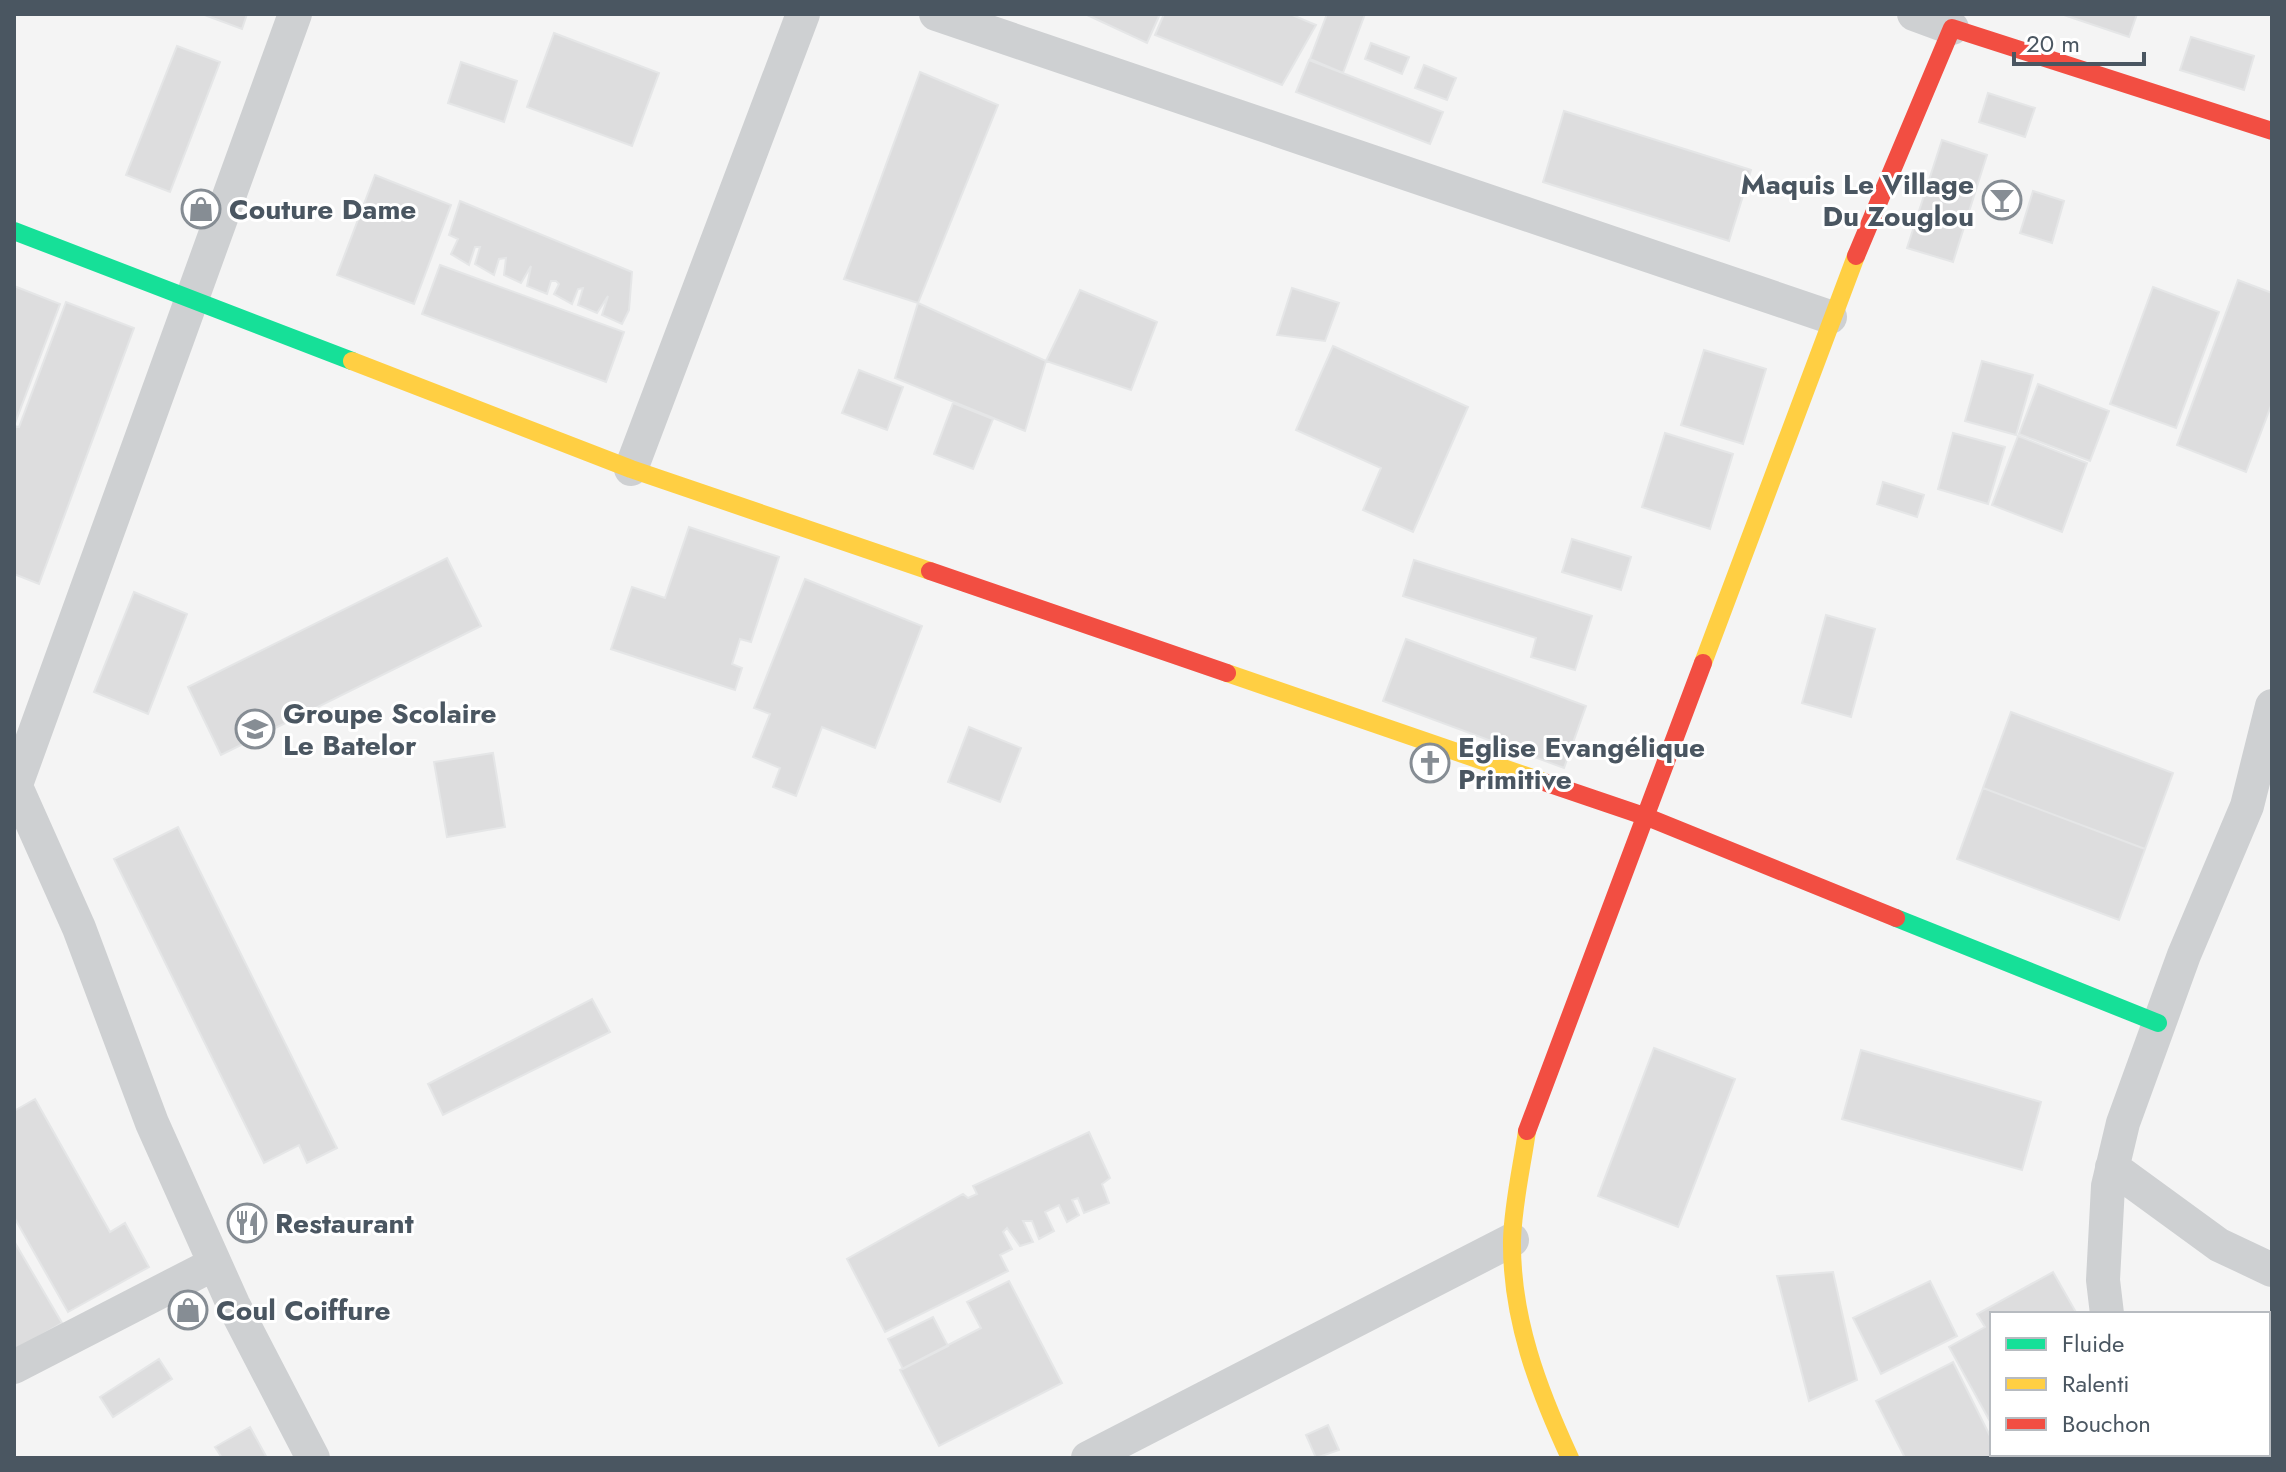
<svg xmlns="http://www.w3.org/2000/svg" width="2286" height="1472" font-family="Jost,sans-serif">
<style>
.building{fill:#ddddde;stroke:#e5e6e7;stroke-width:2}
.lines{fill:none;stroke-linecap:round;stroke-linejoin:round}
.street{stroke:#ced0d2;stroke-width:34}
.fast{stroke:#16e098;stroke-width:18}
.slow{stroke:#ffcf43;stroke-width:18}
.jam{stroke:#f24e42;stroke-width:18}
.labels{text-anchor:middle;dominant-baseline:central;stroke-width:6;stroke-linejoin:round;paint-order:stroke}
.poi-label{font-size:28px;font-weight:bold;fill:#4a5661;stroke:#fff;text-anchor:start}
</style>
<rect width="100%" height="100%" fill="#f4f4f4"/>
<!-- building -->
<path class="building" d="M202,14H247L242,29Z
M1085,14H1160L1147,43Z
M1164,14H1290L1316,25L1282,85L1155,35Z
M1327,14H1365L1343,73L1310,59Z
M2061,14H2137L2129,37Z
M554,33L659,73L632,146L527,107Z
M2191,37L2254,56L2244,90L2180,70Z
M1371,43L1409,57L1402,74L1365,59Z
M177,46L220,62L170,192L126,175Z
M1309,60L1443,112L1430,144L1296,92Z
M461,62L517,81L504,122L448,103Z
M1424,65L1456,78L1447,100L1415,88Z
M920,72L998,105L918,303L844,279Z
M1988,93L2035,108L2025,137L1979,122Z
M1564,111L1751,170L1729,241L1543,182Z
M1942,140L1987,155L1953,262L1907,248Z
M375,175L451,205L414,304L337,275Z
M2033,191L2064,201L2052,243L2020,233Z
M460,201L632,272L629,310L622,324L602,315L608,296L597,313L578,305L583,288L578,289L572,304L554,294L559,284L556,281H551L547,294L527,286L531,266L521,283L504,275L506,258L499,259L494,275L475,264L480,247H475L469,265L451,254L458,239L449,235Z
M440,265L624,332L606,382L422,314Z
M2238,280L2272,293V403L2246,472L2177,445Z
M14,286L60,304L14,426L19,427L66,302L134,328L39,584L14,574Z
M2153,287L2219,312L2176,428L2110,404Z
M1292,288L1339,303L1325,341L1277,335Z
M1080,290L1157,322L1131,390L1046,361Z
M918,303L1046,361L1025,431L895,378Z
M1333,346L1468,407L1413,532L1363,510L1381,468L1296,430Z
M1704,350L1766,369L1743,444L1681,425Z
M1982,361L2033,375L2016,435L1965,421Z
M859,370L903,387L887,430L842,413Z
M2038,384L2109,411L2090,461L2019,434Z
M953,403L993,419L973,469L934,454Z
M1665,433L1733,454L1710,529L1642,507Z
M1953,433L2005,447L1988,504L1938,489Z
M2018,436L2087,463L2062,532L1992,505Z
M1883,482L1924,495L1917,517L1877,504Z
M689,527L779,557L751,642L740,639L732,664L742,668L735,690L611,649L632,587L665,598Z
M1572,539L1631,557L1621,590L1562,572Z
M447,558L481,626L221,755L188,687Z
M1414,560L1592,616L1575,670L1531,657L1536,638L1403,596Z
M805,579L922,626L875,748L822,727L796,796L773,787L780,768L753,757L770,714L754,708Z
M134,592L187,614L148,714L94,692Z
M1826,615L1875,629L1851,717L1802,703Z
M1406,639L1586,706L1564,768L1383,701Z
M2011,712L2173,773L2145,849L1983,788Z
M969,727L1021,748L1000,802L948,782Z
M493,753L505,827L447,837L434,762Z
M1983,788L2145,849L2119,920L1957,859Z
M178,827L337,1148L307,1163L299,1145L264,1163L114,859Z
M592,999L610,1032L443,1115L428,1084Z
M1654,1048L1735,1079L1678,1227L1598,1196Z
M1861,1050L2041,1102L2022,1170L1842,1119Z
M35,1099L110,1232L125,1223L149,1267L68,1312L14,1217V1111Z
M1089,1132L1110,1178L1102,1184L1109,1203L1084,1213L1078,1198L1072,1200L1079,1215L1067,1222L1059,1205L1045,1212L1054,1231L1039,1239L1032,1221H1023L1033,1242L1020,1246L1007,1228L1003,1232L1012,1249L1000,1255L1008,1271L885,1332L847,1259L963,1194L968,1198L977,1194L973,1186Z
M14,1241L62,1323L14,1351Z
M1833,1272L1857,1380L1809,1401L1777,1276Z
M2053,1272L2077,1314H1992V1425L1949,1347L1985,1327L1977,1314Z
M1009,1281L1062,1383L939,1446L900,1370L981,1328L967,1302Z
M1930,1281L1957,1336L1881,1374L1853,1318Z
M933,1317L948,1346L903,1369L888,1339Z
M159,1359L172,1379L113,1417L100,1397Z
M1953,1362L1992,1440V1454H1999L2001,1458H1905L1876,1401Z
M1328,1425L1339,1450L1316,1458L1306,1435Z
M250,1427L267,1458H222L215,1447Z"/>
<g class="lines">
<!-- street -->
<path class="street" d="M936,14L1830,317
M1914,14L1952,28
M631,469L803,14
M17,789L79,928L152,1123L233,1304L313,1458
M14,790L295,14
M2112,1167L2219,1245L2272,1270
M2107,1314L2103,1280L2108,1186L2123,1123L2184,955L2247,806L2272,706
M14,1367L214,1264
M2205,1454L2208,1458
M1088,1458L1512,1240"/>
<!-- fast -->
<path class="fast" d="M14,231L352,361
M1896,918L2158,1023"/>
<!-- slow -->
<path class="slow" d="M352,361L631,469L930,571
M1703,663L1856,256
M1227,673L1544,782
M1527,1131C1522,1166 1513,1204 1512,1240C1511,1318 1538,1389 1570,1458"/>
<!-- jam -->
<path class="jam" d="M1856,256L1952,28L2272,131
M930,571L1227,673
M1544,782L1647,817L1896,918
M1527,1131L1703,663"/>
</g>
<!-- icons -->
<defs>
<g id="bar-ring" transform="scale(2)"><circle r="9.5" fill="#fff" stroke="#868d94" stroke-width="1.5"/><path d="M-6-5H6L.8 .8V4.5H3.5V6h-7V4.5H-.8V.8Z" fill="#868d94"/></g>
<g id="shop-ring" transform="scale(2)"><circle r="9.5" fill="#fff" stroke="#868d94" stroke-width="1.5"/><path d="M-5-2.5h2.3a2.7 3.5 0 0 1 5.4 0H5L5.5 6h-11ZM-1.5-2.5h3a1.5 2.3 0 0 0-3 0Z" fill="#868d94"/></g>
<g id="school-ring" transform="scale(2)"><circle r="9.5" fill="#fff" stroke="#868d94" stroke-width="1.5"/><path d="M0-5L7-2L0 1L-7-2ZM-4 1L0 2.5L4 1V4Q0 6-4 4Z" fill="#868d94"/></g>
<g id="church-ring" transform="scale(2)"><circle r="9.5" fill="#fff" stroke="#868d94" stroke-width="1.5"/><path d="M-1.2-6h2.4v3.5h3.3v2.4h-3.3V6h-2.4V-.1h-3.3v-2.4h3.3Z" fill="#868d94"/></g>
<g id="restaurant-ring" transform="scale(2)"><circle r="9.5" fill="#fff" stroke="#868d94" stroke-width="1.5"/><path d="M-5-6h1v4h1v-4h1v4h1v-4h1v5L-1.5 .5V6h-2V.5L-5-1ZM5-6V6H3V1.5H1.5Q1.5-4 5-6Z" fill="#868d94"/></g>
</defs>
<g fill-rule="evenodd">
<use href="#bar-ring" x="2002" y="200"/>
<use href="#shop-ring" x="201" y="209"/>
<use href="#school-ring" x="255" y="729"/>
<use href="#church-ring" x="1430" y="763"/>
<use href="#restaurant-ring" x="247" y="1223"/>
<use href="#shop-ring" x="188" y="1310"/>
</g>
<g class="labels">
<!-- poi labels -->
<g class="poi-label">
<text x="1974" y="184" text-anchor="end">Maquis Le Village<tspan x="1974" dy="32">Du Zouglou</tspan></text>
<text x="229" y="209">Couture Dame</text>
<text x="283" y="713">Groupe Scolaire<tspan x="283" dy="32">Le Batelor</tspan></text>
<text x="1458" y="747">Eglise Evangélique<tspan x="1458" dy="32">Primitive</tspan></text>
<text x="275" y="1223">Restaurant</text>
<text x="216" y="1310">Coul Coiffure</text>
</g>
</g>
<!-- border -->
<rect width="2286" height="1472" fill="none" stroke="#4a5661" stroke-width="32"/>
<!-- legend -->
<rect x="1990" y="1312" width="280" height="144" fill="#ffffff" stroke="#b7bbc0" stroke-width="2"/>
<rect x="2006" y="1338" width="40" height="12" fill="#16e098" stroke="#b7bbc0" stroke-width="2"/>
<text x="2062" y="1352" font-size="24" fill="#4a5661">Fluide</text>
<rect x="2006" y="1378" width="40" height="12" fill="#ffcf43" stroke="#b7bbc0" stroke-width="2"/>
<text x="2062" y="1392" font-size="24" fill="#4a5661">Ralenti</text>
<rect x="2006" y="1418" width="40" height="12" fill="#f24e42" stroke="#b7bbc0" stroke-width="2"/>
<text x="2062" y="1432" font-size="24" fill="#4a5661">Bouchon</text>
<!-- scale -->
<path d="M2014 52v12h130v-12" fill="none" stroke="#4a5661" stroke-width="4"/>
<text x="2026" y="52" font-size="24" fill="#4a5661" stroke="#ffffff" stroke-width="6" paint-order="stroke">20 m</text>
</svg>
